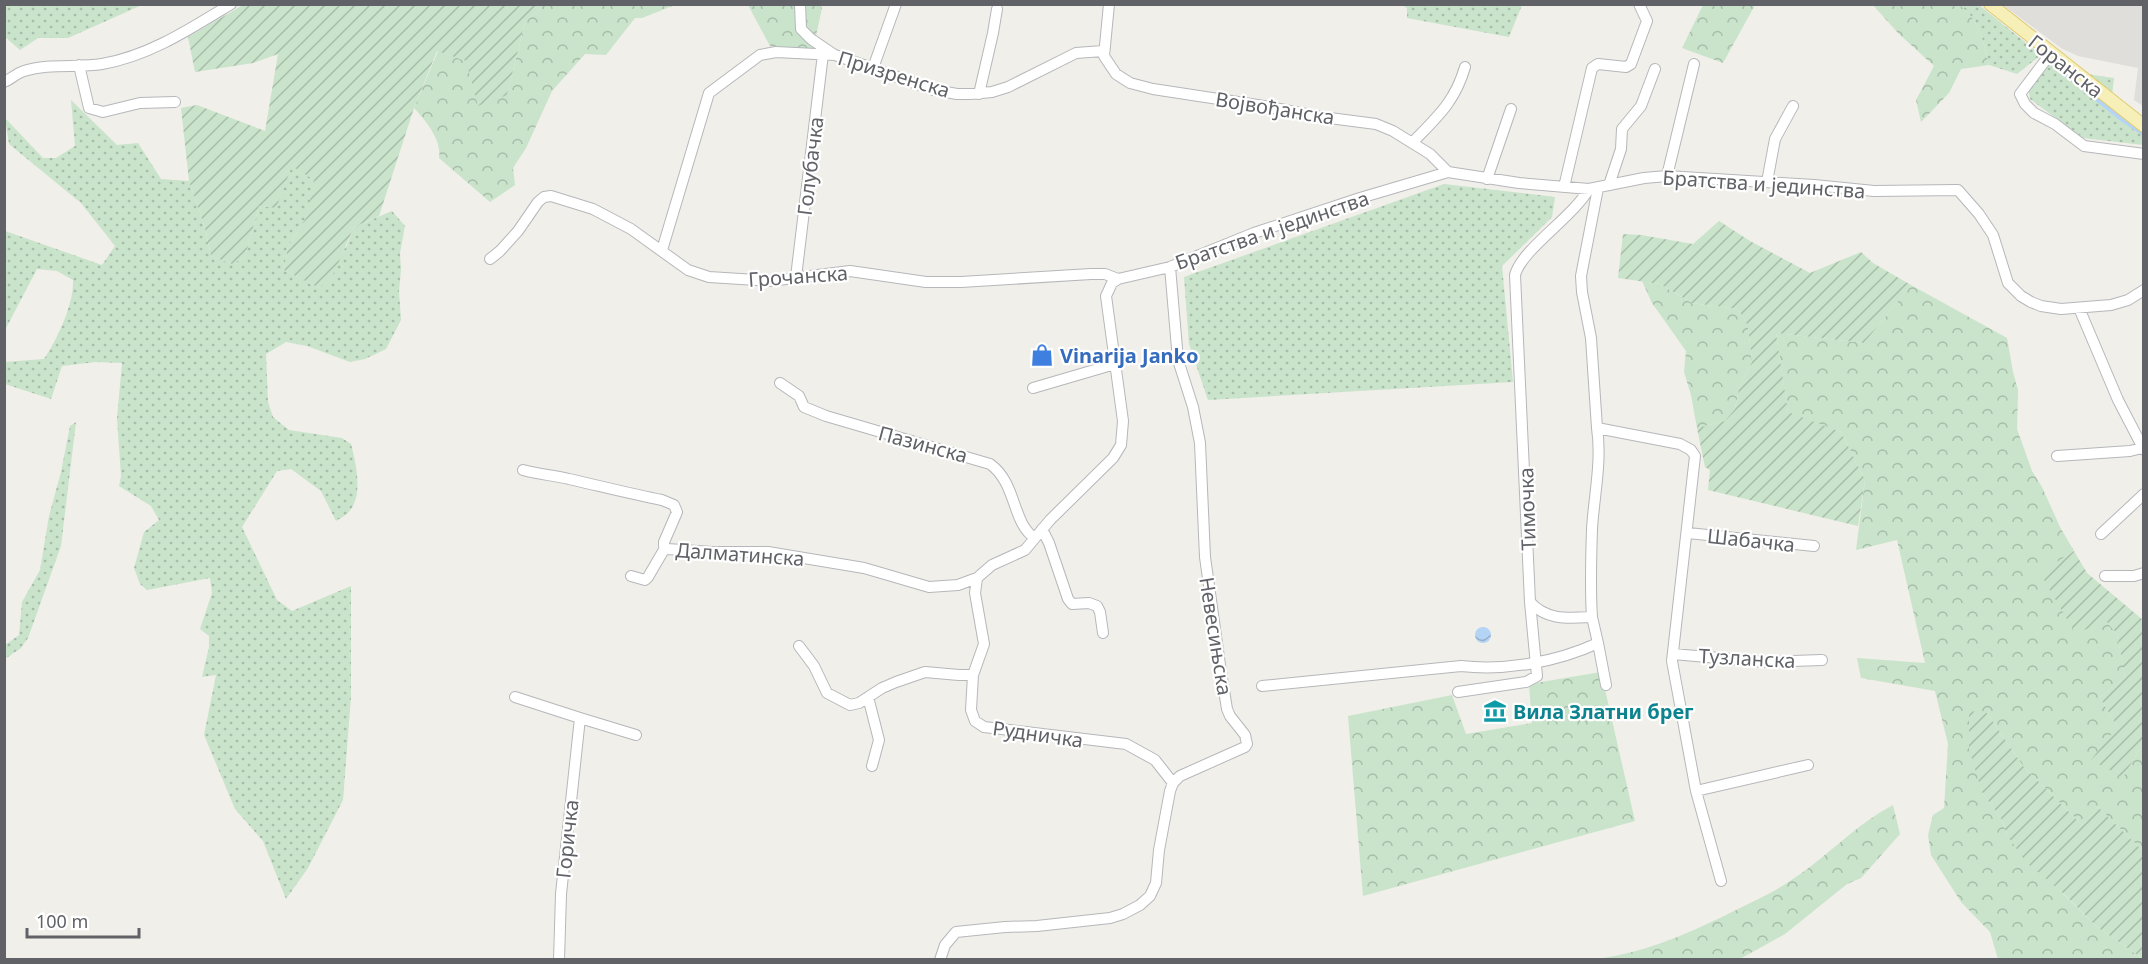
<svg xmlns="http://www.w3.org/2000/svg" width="2148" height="964" font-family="'Noto Sans',sans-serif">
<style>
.industrial{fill:#dfdedb}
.grass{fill:url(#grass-dots)}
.forest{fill:url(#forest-crowns)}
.garden{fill:url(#garden-furrows)}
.water{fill:url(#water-waves)}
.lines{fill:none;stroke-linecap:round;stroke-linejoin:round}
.canal{stroke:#b4d4f5;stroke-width:8}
.minor-casing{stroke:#b6b7bb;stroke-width:12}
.major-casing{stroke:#e1ca71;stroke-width:14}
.minor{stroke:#fff;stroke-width:10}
.major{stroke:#f6f0b8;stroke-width:12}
.labels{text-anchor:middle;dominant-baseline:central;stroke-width:4.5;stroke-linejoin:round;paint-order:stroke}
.street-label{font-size:20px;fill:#606267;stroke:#fff}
.shop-label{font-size:20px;font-weight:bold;fill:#366cbe;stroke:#fff;text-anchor:start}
.culture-label{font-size:20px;font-weight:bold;fill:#0d838f;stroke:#fff;text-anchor:start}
</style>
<defs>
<pattern id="grass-dots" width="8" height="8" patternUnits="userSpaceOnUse" patternTransform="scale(1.5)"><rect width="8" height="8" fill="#c9e4cb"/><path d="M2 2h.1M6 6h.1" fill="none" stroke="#a7bca9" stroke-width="1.8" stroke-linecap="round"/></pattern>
<pattern id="forest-crowns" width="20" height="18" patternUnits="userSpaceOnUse" patternTransform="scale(1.5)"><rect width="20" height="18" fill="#c9e4cb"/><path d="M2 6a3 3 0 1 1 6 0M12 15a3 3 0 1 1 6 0" fill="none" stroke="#a7bca9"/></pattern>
<pattern id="garden-furrows" width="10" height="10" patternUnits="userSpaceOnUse" patternTransform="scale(1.5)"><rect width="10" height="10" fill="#c9e4cb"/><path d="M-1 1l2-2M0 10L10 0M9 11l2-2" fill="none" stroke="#a7bca9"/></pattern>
<pattern id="water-waves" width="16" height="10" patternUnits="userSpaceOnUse" patternTransform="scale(1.5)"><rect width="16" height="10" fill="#b4d4f5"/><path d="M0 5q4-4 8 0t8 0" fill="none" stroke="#96afca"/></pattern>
</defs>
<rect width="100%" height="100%" fill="#f0efe9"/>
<!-- industrial -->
<path class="industrial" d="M2003,5H2143V106L2134,100L2138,68L2078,56L2061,48Z"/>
<!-- grass -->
<path class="grass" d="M4,5L5,4L142,5L68,38H38L20,50L5,37Z
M1402,5H1522L1509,37L1407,18V8Z
M1959,5H1979L2041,55L2017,74L1989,65C1984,43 1979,18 1959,5Z
M2051,61L2122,118L2143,132V145L2083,138L2030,99L2028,87Z
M2086,74L2114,78L2112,95Z
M71,100L117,145L138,143L161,179L189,181L205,228L211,256L232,264L245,257L259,206L276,207L292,165L315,180L307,216L288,247L284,270L319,288L347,245L354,227L392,211L405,226L400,253L401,270L399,291L401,320L386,349L365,359L350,362L307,346L286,342L266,354L268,402L273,417L289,430L342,438L351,444C356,464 364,496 348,513C345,516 339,519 336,521L321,491L291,469L277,471L242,527L277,600L292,611L351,586V697L343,800L308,868L286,899L263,841L235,809L204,735L216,675L202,677L209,647V636L200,629L212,593L210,578L147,590L140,584L134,568L144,532L159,520L151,506L119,486L121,476L117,418L122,363L96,362L62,366L51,399L5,384V362L44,359C57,340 74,304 73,280L57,271L37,269L5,330V231L102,265L115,246L81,203L9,144L5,118L43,158H56L75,146Z
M1444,184L1555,197L1552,217L1502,266L1513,382L1208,400L1189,344L1184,277Z
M76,422L61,546L28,638L21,648L5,659V645L19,635L22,602L40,570L49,516L61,472L70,426Z"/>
<!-- forest -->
<path class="forest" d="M1872,4L1959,5C1979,18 1984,43 1989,65L1961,69L1949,93L1921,122L1916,100L1934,66L1898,33Z
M544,5H675L642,18H635L606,55L585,54L552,91L526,148L513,168L515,185L490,202L439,158C442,140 426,121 414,108L438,51L466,61L507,95L525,22Z
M748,5H820L822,8L813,50L770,46Z
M1703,5H1755L1723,63L1682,48Z
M1642,281L1660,284L1692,303L1738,309L1748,326L1752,362L1739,388L1735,409L1725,421L1697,428L1691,395L1684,372L1686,351L1652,303Z
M1911,285L2007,338L2013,372L2018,390L2017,429L2032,471L2042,487L2060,527L2074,551L2041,573L2107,622L2117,634L2125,677L2100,697L2117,727L2123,777L2143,744V851L2098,807L2082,825L2023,766L1987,713L1982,792L2002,820L2007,835L2053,884L2096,926L2143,959H1998L1990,932L1961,902L1931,855L1928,835L1933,815L1944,808L1948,744L1935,691L1861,678L1857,658L1925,663L1897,540L1856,550L1865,480L1841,432L1788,413L1776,333L1864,343Z
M1601,672L1635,821L1363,896L1348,716L1452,695L1466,734L1532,723L1529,684Z
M1893,805L1900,834L1861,878L1847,884L1785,934L1740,959H1597C1648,952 1692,932 1738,909C1756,900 1774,892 1790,881C1826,858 1855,825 1893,805Z"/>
<!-- garden -->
<path class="garden" d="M243,5V4L544,5L525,22L507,95L478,106L466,61L437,51L414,108L379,216L354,227L332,277L319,288L284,270L288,247L307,216L314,180L292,166L276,208L259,206L245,257L232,264L211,256L205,228L189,181L181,108L197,105L265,131L278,54L253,63L195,72L188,37Z
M1719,221L1750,241L1810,273L1861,252L1873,263L1911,285L1864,343L1776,333L1788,412L1841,432L1865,480L1858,526L1708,490L1710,470L1705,467L1697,428L1725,421L1735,409L1739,388L1752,362L1748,326L1738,309L1692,303L1660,284L1618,278L1623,234L1641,235L1693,244Z
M2074,551L2087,573L2143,620V744L2123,777L2091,760L2117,727L2100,697L2125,677L2117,634L2107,622L2075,633L2040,573Z
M1969,711L1987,713L2023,766L2082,825L2098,807L2143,851V959L2096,926L2065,895L2026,862L2016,848L2007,835L2002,820L1982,792L1969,749Z"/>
<!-- water -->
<path class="water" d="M1475 635a8 8 0 1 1 16 0a8 8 0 1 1-16 0Z"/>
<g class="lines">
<!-- canal -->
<path class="canal" d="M2050,59L2123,118L2144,132"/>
<!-- minor casing -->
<g class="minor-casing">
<path id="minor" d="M800,4L801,29L811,39L833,54
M1109,4L1104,56L1116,74L1130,83L1153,89L1264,106L1322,117L1376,124L1393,131L1430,154L1448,172
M2051,53L2020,94L2025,104L2034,113L2055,124L2084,146L2144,154
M79,65L89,108L103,112L140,103L175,102
M873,68L896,4
M4,82C11,79 17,73 24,71C49,63 77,68 102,64C149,56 190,29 231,4
M979,94L993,33L997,9
M1412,143C1437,117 1455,102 1465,67
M1667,176L1694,64
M1487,179L1511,109
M1767,182L1775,139L1793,106
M1609,185L1621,149L1622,129L1641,106L1655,69
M1564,187L1592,68L1598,64L1626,67L1631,64L1647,21L1639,4
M1598,188L1581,276L1582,292L1591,338L1597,428L1680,444L1691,450L1695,456L1672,661L1696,791L1808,765
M1589,189C1572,218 1522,249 1515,275L1530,602C1547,621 1569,618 1592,617C1590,588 1591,559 1592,529C1594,495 1602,462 1597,428
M662,250L709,93L760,55L776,52L835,55L934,90L957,94H970L992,92L1008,87L1076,53L1103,51
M490,259L500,251L518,231L538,202L544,197L551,196L593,209L631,229L688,270L709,277L770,281L850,271L926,282H961L1091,274H1105L1118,279
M796,277L823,54
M2079,308L2118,400L2144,450
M780,383L799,396L804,407L826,416L990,464C1017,483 1012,524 1035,538
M1033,388L1115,364
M2057,456L2130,451L2142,448
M523,470C541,475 553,475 569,479C600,486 631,494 662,500L674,505L677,512L664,542V546L667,549L713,552H768L864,568L929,587L958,585L977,578
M1042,529L1049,543L1068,599L1072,604L1089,603L1097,606L1100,612L1103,633
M1688,533L1814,546
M2101,534L2144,494
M631,576L645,580L648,577L665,548
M2105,576H2134L2144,573
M1598,643L1606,685
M799,646L814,666L827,693L850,705L859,703L882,688L896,682L925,672L959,675H973
M1673,654L1765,662L1822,660
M1262,686L1461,666C1506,671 1557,662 1598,643L1592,617
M1458,692L1526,682L1537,676L1530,602
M515,697L580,718L561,894L559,960
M868,697L879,740L872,766
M580,718L636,735
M1173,783L1155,760L1126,744L984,727L975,721L971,710L973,675L984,644L975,593L977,578L992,565L1025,550L1050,520L1113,458L1121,445L1123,421L1106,296L1112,283L1118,279L1170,267L1254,233L1360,198L1448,172L1519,183L1589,189L1644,178L1667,176L1814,185L1874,191L1958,190L1979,214L1993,235L2008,283L2021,296L2031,302L2041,306L2061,309L2111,305L2128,300L2144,290
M1696,791L1721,881
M940,960L945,945L956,932L1005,927L1037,926L1110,918L1123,914L1140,905L1150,896L1156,883L1159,850L1170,791L1173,783L1180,776L1245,747L1247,744L1245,735L1230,716L1227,709L1221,672L1205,557L1200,443L1193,407L1178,360L1170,267"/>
</g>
<!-- major casing -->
<g class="major-casing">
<path id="major" d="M1990,4L2144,126"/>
</g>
<!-- minor -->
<use href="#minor" class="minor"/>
<!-- major -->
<use href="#major" class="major"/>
</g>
<!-- icons -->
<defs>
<g id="shop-bare" transform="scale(1.8)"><path d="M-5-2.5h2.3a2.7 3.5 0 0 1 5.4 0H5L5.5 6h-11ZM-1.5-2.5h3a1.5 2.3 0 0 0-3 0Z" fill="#3f7fe0" stroke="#fff" stroke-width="2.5" paint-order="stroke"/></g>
<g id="museum-bare" transform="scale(1.8)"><path d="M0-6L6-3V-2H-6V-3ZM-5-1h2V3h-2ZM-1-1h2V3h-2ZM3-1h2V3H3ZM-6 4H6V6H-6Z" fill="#0f9aa8" stroke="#fff" stroke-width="2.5" paint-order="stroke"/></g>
</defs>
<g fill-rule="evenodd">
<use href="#shop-bare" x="1042" y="355"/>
<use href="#museum-bare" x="1495" y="711"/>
</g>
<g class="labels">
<!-- street labels -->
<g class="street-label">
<text transform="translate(2066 66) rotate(38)">Горанска</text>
<text transform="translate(894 74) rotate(17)">Призренска</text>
<text transform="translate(1275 108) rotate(9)">Војвођанска</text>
<text transform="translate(810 166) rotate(-83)">Голубачка</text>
<text transform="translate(1764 184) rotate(4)">Братства и јединства</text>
<text transform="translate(1272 230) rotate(-19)">Братства и јединства</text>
<text transform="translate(798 276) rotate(-4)">Грочанска</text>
<text transform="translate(923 444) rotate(15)">Пазинска</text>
<text transform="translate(1527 509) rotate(-92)">Тимочка</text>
<text transform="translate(1751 540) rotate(6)">Шабачка</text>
<text transform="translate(740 554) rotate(4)">Далматинска</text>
<text transform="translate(1216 636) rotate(81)">Невесињска</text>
<text transform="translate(1747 658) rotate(3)">Тузланска</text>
<text transform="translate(1038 734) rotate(8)">Рудничка</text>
<text transform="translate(567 839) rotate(-84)">Горичка</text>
</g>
<!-- shop labels -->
<g class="shop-label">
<text x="1060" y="355">Vinarija Janko</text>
</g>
<!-- culture labels -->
<g class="culture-label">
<text x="1513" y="711">Вила Златни брег</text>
</g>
</g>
<!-- border -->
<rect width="2148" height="964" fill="none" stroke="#606267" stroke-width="12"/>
<!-- scale -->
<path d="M27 928v9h112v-9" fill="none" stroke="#606267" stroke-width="3"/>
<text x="36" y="928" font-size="18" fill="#606267" stroke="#ffffff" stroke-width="4.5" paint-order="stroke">100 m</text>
</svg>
